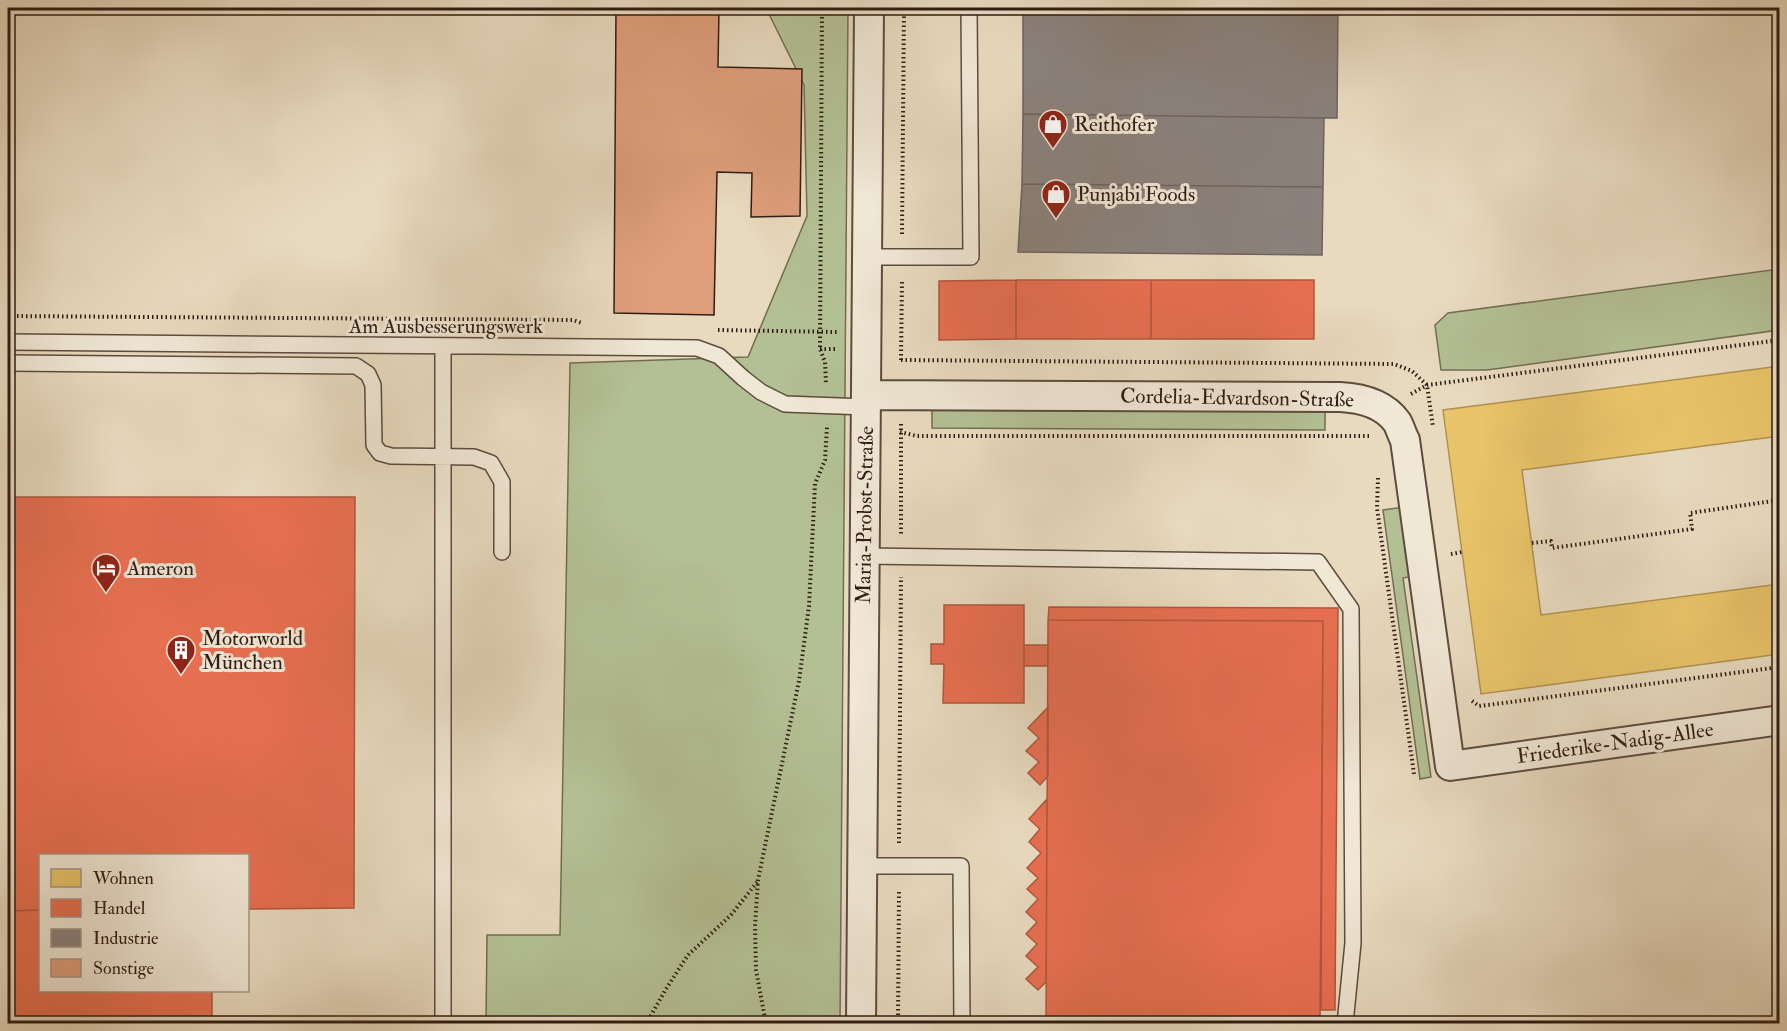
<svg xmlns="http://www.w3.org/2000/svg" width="1787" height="1031" font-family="'IM FELL Double Pica',serif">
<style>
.green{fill:#b3c094;stroke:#716e54;stroke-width:1.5}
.homes{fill:#e9c46a;stroke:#b19250;stroke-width:1.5}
.shops{fill:#e76f51;stroke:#b0563f;stroke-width:1.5}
.industry{fill:#8a817c;stroke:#6f635d;stroke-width:1.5}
.building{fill:#df9e7b;stroke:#2f1c14;stroke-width:1.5}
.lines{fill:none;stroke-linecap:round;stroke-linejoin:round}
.service-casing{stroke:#5d4c3f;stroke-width:18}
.minor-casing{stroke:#5d4c3f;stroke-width:32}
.path{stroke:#2f1c14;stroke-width:4;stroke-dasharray:1.5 3;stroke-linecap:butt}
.service{stroke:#f0e7d5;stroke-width:15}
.minor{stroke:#f0e7d5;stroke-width:28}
.labels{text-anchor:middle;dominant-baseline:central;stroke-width:6;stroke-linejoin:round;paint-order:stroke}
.poi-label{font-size:21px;fill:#2f1c14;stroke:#f0e7d5;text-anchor:start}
.street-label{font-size:21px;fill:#2f1c14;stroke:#f0e7d5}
</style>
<rect width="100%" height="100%" fill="#e8dabf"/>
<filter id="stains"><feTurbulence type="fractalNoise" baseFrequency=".00333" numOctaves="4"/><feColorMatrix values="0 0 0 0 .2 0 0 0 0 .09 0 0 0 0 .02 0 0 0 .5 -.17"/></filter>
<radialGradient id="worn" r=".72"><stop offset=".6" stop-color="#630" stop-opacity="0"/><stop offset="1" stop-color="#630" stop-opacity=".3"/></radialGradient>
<!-- green -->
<path class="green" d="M766,8H848L840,1023L486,1024L487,935H560L570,363L748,357L807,216L804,85Z
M1779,269V330L1487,370H1441L1435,325L1448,313Z
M932,408L1325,410V430L932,428Z
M1404,507L1414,576L1403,578L1431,777L1420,779L1383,510Z"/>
<!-- homes -->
<path class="homes" d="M1780,366V436L1522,470L1541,615L1780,584V654L1481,694L1443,410Z"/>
<!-- shops -->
<path class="shops" d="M1016,280H1151V339H1016Z
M1016,280V339L939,340V281Z
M1151,280H1314V339H1151Z
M8,497H355L354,908L248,909V856H40V910L8,911Z
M944,605H1024V703H943L944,664H931V644H944Z
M1049,607L1338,608L1335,1010H1321L1323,621L1048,620Z
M1048,620L1323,621L1320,1024H1046Z
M1024,645H1048V666H1024Z
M1048,707V776L1040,785L1028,773L1039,762L1026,751L1039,738L1028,728Z
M1047,799L1046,982L1038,990L1026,979L1038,967L1026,956L1037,944L1026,934L1037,922L1026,912L1038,899L1027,889L1038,878L1027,868L1041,853L1029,842L1040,829L1029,819Z
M40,910V990H212V1024H8V911Z"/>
<!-- industry -->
<path class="industry" d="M1023,8H1338L1337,118L1023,114Z
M1023,114L1324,118L1323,187L1022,184Z
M1022,184L1323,187L1322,255L1018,252Z"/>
<!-- building -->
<path class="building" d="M616,8H719L718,67L802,69L800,216L751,217L752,173L717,172L714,315L614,313Z"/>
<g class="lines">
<!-- service casing -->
<g class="service-casing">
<path id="service" d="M867,257H971L969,8
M8,342L697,348L719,356L743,378L761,392L785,404L866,407
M8,363L356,366L368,374L373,385L374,445L380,453L391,456L474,457L491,463L502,482V552
M864,556L1318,562L1351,609L1353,943L1345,1024
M862,866H961L962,1024
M443,1024V347"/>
</g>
<!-- minor casing -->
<g class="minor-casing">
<path id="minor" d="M866,395L1340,397C1361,398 1384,404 1397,422C1400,427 1402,435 1405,440L1450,766L1780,720
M861,1024L869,8"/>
</g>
<!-- path -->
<path class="path" d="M822,8L820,349L825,362L826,384
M902,234L904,8
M8,316L573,320L582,323
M718,330L837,332
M820,349H837
M901,360L1394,364L1412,371L1427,385L1433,427
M901,360L902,280
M1411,394L1427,385L1780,340
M901,424V534
M900,432L917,436H1369
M1378,478L1377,508L1414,774
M1532,543L1551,541L1552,548L1692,529L1690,513L1780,500
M1451,554L1462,552
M1472,701L1479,706L1488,705L1780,667
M899,843L901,577
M646,1024L666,989L688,955L731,915L758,881
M766,1024L756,970L755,926L758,880L799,681L809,606L815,484L825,460L827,427
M898,1024L899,889"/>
<!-- service -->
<use href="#service" class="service"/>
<!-- minor -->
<use href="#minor" class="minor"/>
</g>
<!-- icons -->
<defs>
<g id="shop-pin" transform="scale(1.5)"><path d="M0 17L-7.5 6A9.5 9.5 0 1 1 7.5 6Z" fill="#8f2418" stroke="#f0e7d5"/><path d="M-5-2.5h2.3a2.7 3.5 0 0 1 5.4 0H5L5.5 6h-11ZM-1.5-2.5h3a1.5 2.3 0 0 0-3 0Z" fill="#fff"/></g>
<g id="hotel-pin" transform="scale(1.5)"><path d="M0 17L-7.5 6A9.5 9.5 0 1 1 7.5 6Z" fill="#8f2418" stroke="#f0e7d5"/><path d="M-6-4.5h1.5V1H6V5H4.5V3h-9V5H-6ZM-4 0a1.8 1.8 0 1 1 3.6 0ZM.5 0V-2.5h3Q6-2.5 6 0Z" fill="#fff"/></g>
<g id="building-pin" transform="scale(1.5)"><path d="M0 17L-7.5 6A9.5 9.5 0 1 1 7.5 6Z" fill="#8f2418" stroke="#f0e7d5"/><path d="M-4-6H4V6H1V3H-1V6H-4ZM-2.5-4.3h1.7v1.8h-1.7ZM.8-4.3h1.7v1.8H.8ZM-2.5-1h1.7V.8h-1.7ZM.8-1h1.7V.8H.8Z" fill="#fff"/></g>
</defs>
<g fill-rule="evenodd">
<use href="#shop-pin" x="1053" y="124"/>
<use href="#shop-pin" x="1056" y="194"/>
<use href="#hotel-pin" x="106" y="568"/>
<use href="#building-pin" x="181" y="650"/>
</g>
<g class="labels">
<!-- poi labels -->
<g class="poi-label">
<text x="1074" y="124">Reithofer</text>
<text x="1077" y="194">Punjabi Foods</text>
<text x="127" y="568">Ameron</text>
<text x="202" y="638">Motorworld<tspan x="202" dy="24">München</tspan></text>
</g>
<!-- street labels -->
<g class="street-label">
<text x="446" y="326">Am Ausbesserungswerk</text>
<text transform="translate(1237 398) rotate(1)">Cordelia-Edvardson-Straße</text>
<text transform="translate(865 515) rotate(-89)">Maria-Probst-Straße</text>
<text transform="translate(1615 743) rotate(-8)">Friederike-Nadig-Allee</text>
</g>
</g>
<!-- margin -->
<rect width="1787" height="1031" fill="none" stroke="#e8dabf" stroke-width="30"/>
<rect x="9" y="9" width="1769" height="1013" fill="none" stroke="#2f1c14" stroke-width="3"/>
<rect x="15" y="15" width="1757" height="1001" fill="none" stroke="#2f1c14" stroke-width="1.5"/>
<!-- legend -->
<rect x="39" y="854" width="210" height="138" fill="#f0e7d5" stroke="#a39688" stroke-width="1.5"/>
<rect x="51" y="869" width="30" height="18" fill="#e9c46a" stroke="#a39688" stroke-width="1.5"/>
<text x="93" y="884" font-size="18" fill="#2f1c14">Wohnen</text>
<rect x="51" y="899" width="30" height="18" fill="#e76f51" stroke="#a39688" stroke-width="1.5"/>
<text x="93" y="914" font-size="18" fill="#2f1c14">Handel</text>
<rect x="51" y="929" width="30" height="18" fill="#8a817c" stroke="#a39688" stroke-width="1.5"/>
<text x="93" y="944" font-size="18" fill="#2f1c14">Industrie</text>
<rect x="51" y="959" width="30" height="18" fill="#df9e7b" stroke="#a39688" stroke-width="1.5"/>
<text x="93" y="974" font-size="18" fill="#2f1c14">Sonstige</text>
<rect width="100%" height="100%" filter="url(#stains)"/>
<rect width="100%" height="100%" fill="url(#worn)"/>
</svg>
